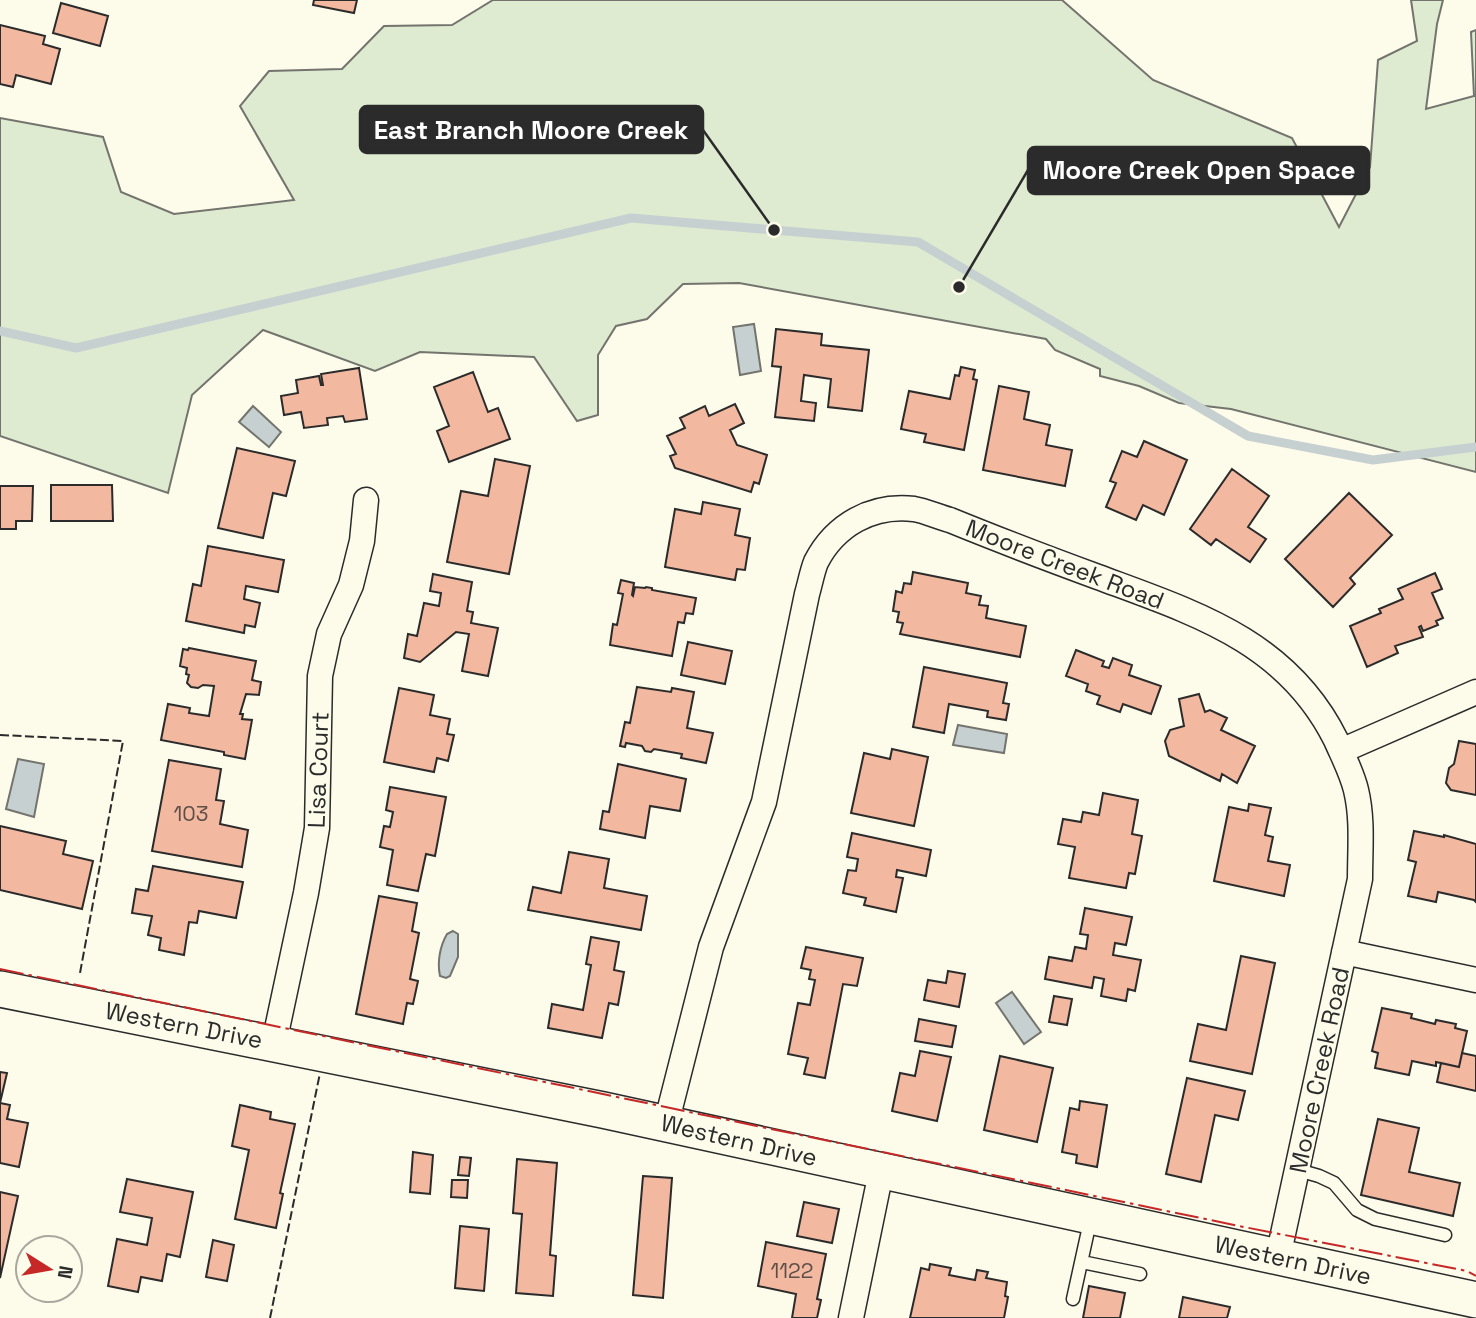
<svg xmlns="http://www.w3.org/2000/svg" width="1476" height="1318" font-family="'Space Grotesk',sans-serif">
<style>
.green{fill:#deebd1;stroke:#74746e;stroke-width:2}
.water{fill:#c7d0d0;stroke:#74746e;stroke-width:2}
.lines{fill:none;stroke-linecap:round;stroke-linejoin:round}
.stream{stroke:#c7d0d0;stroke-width:9}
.building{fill:#f2b8a0;stroke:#2b2b2b;stroke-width:2}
.lane-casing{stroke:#2b2b2b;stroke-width:15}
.street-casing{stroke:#2b2b2b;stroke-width:27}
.secondary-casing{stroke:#2b2b2b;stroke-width:38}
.lane{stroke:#fdfbea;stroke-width:12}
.street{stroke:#fdfbea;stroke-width:24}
.secondary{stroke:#fdfbea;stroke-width:35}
.fence{stroke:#2b2b2b;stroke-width:2;stroke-dasharray:9 3.5;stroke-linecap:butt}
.power{stroke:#c62828;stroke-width:2;stroke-dasharray:24 5 3.5 5;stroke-linecap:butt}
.labels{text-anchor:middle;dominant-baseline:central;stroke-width:5;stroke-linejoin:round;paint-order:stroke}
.number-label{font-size:21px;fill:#5d4e48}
.street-label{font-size:24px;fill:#2b2b2b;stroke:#fdfbea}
.leader{fill:none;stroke:#2b2b2b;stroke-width:2.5}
.callout-dot{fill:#2b2b2b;stroke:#fdfbea;stroke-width:2.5}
.callout{fill:#2b2b2b;stroke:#2b2b2b;stroke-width:2.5}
.callout-label{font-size:26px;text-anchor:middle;font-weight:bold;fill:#fff}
</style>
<rect width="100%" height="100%" fill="#fdfbea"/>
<!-- green -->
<path class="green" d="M493,0H1062L1153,80L1292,138L1339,227L1370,167L1378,60L1417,41L1411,0H1443L1437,24L1426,109L1474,96L1471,32L1476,30V472L1231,409L1179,403L1139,386L1100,376V369L1055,350L1046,339L739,283L683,284L647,319L616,326L598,355V415L577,421L534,357L420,352L375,371L263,330L192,395L168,493L0,436V118L103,137L121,192L174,214L294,200L240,106L269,71L342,69L384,26L452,25Z"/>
<!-- water -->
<path class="water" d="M754,324L761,371L740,375L733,327Z
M253,406L281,432L269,447L239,422Z
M958,725L1007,734L1004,753L953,745Z
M18,759L44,764L34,817L6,809Z
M453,931L458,934V957L450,976L446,978L440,976C437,962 440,946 447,934Z
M1012,992L1041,1032L1024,1044L996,1003Z"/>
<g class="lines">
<!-- stream -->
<path class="stream" d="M0,331L76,348L631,218L918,242L1248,436L1373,460L1476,447"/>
</g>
<!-- building -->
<path class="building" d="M314,0H357L354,13L313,5Z
M61,3L108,16L100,46L53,33Z
M0,25L45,36L43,44L60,49L51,84L16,75L13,87L0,84Z
M776,329L822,334L821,345L869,350L862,411L828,407L831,379L804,375L801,401L816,403L814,421L775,417L781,367L772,366Z
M961,367L975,370L973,379L977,380L964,450L924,442L926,434L901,429L909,391L950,399L955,375L959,376Z
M359,368L367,419L345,422L343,416L327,418L328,425L304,428L301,412L284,415L281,396L298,393L296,380L319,376L321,385H323L321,374Z
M473,372L488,412L498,408L510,439L449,462L437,431L449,426L434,387Z
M999,386L1029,392L1024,419L1050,425L1046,445L1072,450L1065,486L983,470Z
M735,404L744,423L730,430L737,445L767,455L759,484L754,482L751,492L675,468L670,456L676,454L667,436L685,428L680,418L705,406L709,416Z
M1144,441L1187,460L1164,515L1143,505L1136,520L1106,507L1116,483L1110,481L1122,451L1137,457Z
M237,448L295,461L286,496L273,493L263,538L218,528Z
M495,459L530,466L509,574L447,562L461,491L488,496Z
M1232,469L1269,496L1248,527L1266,539L1250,562L1216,539L1211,545L1190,529Z
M51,485H112L113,521H51Z
M0,486H33L32,521H16V529H0Z
M1349,493L1392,535L1350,578L1355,584L1333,607L1285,559Z
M703,502L740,509L735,535L750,538L745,570L737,569L735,580L665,567L675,509L701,514Z
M208,546L284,560L278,592L246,586L244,599L260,603L255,627L245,625L244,633L186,621L193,584L201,586Z
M913,572L968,583L966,593L981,596L979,605L988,606L986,618L1026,626L1020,657L900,634L903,623L897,622L899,612L893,611L896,591L902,593L904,583L911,584Z
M1435,573L1442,589L1432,593L1443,618L1436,621L1438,625L1423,631L1421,626L1419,627L1423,637L1395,646L1398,653L1367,667L1350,626L1381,613L1379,609L1403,599L1398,589Z
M433,574L472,582L467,611L473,612L471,623L498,628L488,676L462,671L469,634L456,632L420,662L404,658L408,634L417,636L424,603L439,606L441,593L430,591Z
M621,580L634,583L632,595L633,596L635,587L645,588L646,587L652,588V590L696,598L693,614L686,613L684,623L678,622L672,656L610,645L613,624L617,625L623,594L618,593Z
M688,642L732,651L725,684L681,675Z
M189,648L256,661L252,680L261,682L259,695L246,694L240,714H243L242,719L252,720L245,759L224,755V752L161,740L168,704L190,708L189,713L209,716L214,686L203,685L198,688L191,687L187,683L189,675L186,674L187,668L180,666L183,649L188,650Z
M1076,650L1104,661L1102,666L1109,668L1113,658L1132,665L1129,675L1161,686L1151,714L1123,704L1120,712L1097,704L1100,696L1086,691L1088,684L1066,676Z
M924,667L1007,683L1003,703L1009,704L1006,720L987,717L988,711L949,704L944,733L913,727Z
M637,687L671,692L672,688L694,692L687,728L713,733L706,763L681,758L682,754L654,749L651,752L645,751L642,746L626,743L625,747L620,746L625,722L630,723Z
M399,688L434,695L430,715L450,719L447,734L454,735L448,761L437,758L434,772L384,762Z
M1199,694L1205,712L1210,710L1227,718L1221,730L1255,746L1237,783L1222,774L1220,781L1169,756L1165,741L1170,730L1184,726L1179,699Z
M1459,741L1476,744V795L1451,790L1446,783L1449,768L1454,764Z
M892,749L928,757L914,826L851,813L864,753L890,759Z
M169,760L221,769L216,800L224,801L220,824L248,830L242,867L152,851Z
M618,764L686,779L680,811L650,806L645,838L600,829L603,811L609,812Z
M390,787L446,797L435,856L426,854L418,891L387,885L393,850L380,847L384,826L390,827L393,812L386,810Z
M1103,793L1138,800L1132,834L1142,836L1135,874L1129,873L1126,888L1069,878L1075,847L1058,844L1063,819L1081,822L1083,812L1099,815Z
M1249,804L1271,808L1265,835L1273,837L1268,861L1290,865L1284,896L1214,881L1229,807L1248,811Z
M0,826L66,841L63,854L93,861L82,909L0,890Z
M1414,831L1444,837V835L1476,844V902L1474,900L1438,892L1436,902L1408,896L1416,862L1408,860Z
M852,833L931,850L926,876L897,870L896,877L903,878L896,912L864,905L866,898L843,893L848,870L856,871L858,859L847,857Z
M569,852L609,859L604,888L647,896L641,930L528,910L533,887L561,893Z
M153,866L243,882L236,918L199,911L197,923L189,922L184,955L159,950L161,938L148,935L152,916L132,913L136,889L148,891Z
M379,896L417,903L412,931L419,933L410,979L418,981L413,1004L407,1003L403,1024L356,1014Z
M1085,908L1132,917L1126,945L1115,943L1113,955L1141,960L1135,991L1128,989L1126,1001L1101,996L1104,979L1094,977L1092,988L1045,979L1049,957L1072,961L1075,947L1086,949L1088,935L1080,934Z
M591,937L619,942L614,970L624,972L618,1005L609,1003L602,1038L548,1028L552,1004L583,1010L591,965L586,964Z
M806,947L863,958L857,986L843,984L825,1078L804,1074L808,1058L788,1054L798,1003L810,1005L815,980L809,979L811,970L801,968Z
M1241,956L1275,963L1252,1074L1190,1061L1198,1024L1226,1030Z
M948,971L965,974L959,1007L924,1000L928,980L946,983Z
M1054,996L1072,999L1067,1025L1049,1022Z
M1382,1008L1412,1014L1411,1018L1435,1024L1436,1020L1456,1024L1455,1028L1467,1031L1459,1067L1436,1062V1066L1412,1061L1409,1075L1375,1068L1378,1053L1372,1051Z
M919,1019L956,1026L952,1047L915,1041Z
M920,1051L951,1057L937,1121L892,1111L900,1073L915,1076Z
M1462,1053L1476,1056V1091L1437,1082L1441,1063L1459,1067Z
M1000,1056L1053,1068L1037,1142L984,1130Z
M0,1072L7,1073L0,1103L10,1105L7,1119L28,1123L19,1167L0,1163Z
M1187,1078L1245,1091L1238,1120L1215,1115L1201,1182L1166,1174Z
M1080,1101L1107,1105L1097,1167L1076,1163L1077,1155L1062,1152L1070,1108L1079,1110Z
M240,1105L271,1112L270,1119L295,1124L280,1193L283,1194L276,1228L235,1219L249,1150L232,1146Z
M1378,1119L1419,1128L1409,1172L1460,1183L1453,1216L1361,1195Z
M413,1152L433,1155L430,1194L410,1192Z
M460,1157L471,1158L469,1176L458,1175Z
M517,1159L557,1163L550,1255L556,1256L553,1296L516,1293L522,1214L513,1213Z
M643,1176L672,1178L663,1298L633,1295Z
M127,1179L193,1192L180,1257L167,1254L162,1281L141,1277L138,1292L108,1286L117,1239L147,1245L152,1218L120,1212Z
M452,1180H468L467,1198L451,1197Z
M0,1192L18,1196L0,1278Z
M804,1202L839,1209L832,1243L797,1236Z
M460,1226L489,1229L484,1291L455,1288Z
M213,1240L234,1245L227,1281L206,1277Z
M766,1242L826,1254L817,1299L821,1300L817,1318H792L796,1294L758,1286Z
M930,1264L951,1268L949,1275L975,1280L977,1270L988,1272L986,1278L1007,1282L1005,1296L1008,1297L1004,1318H910L921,1268L929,1270Z
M1089,1286L1125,1293L1120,1318H1083Z
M1183,1297L1230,1307L1227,1318H1179Z"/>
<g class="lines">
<!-- lane casing -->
<g class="lane-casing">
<path id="lane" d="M1298,1170L1319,1176L1334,1183L1357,1210L1375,1219L1445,1235
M1082,1262L1140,1274
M1073,1299L1091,1217"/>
</g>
<!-- street casing -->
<g class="street-casing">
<path id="street" d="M1341,751L1476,692
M1344,952L1476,980
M274,1043L306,893L317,828L320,676L329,634L351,585L362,541L366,500
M666,1124L711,947L764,802L807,594C810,584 812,572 816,562C835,525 872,504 914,509C926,511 938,517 950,520C999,540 1049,559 1098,577C1195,613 1287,641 1336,740C1343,756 1352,773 1356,790C1363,819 1360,849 1360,879L1278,1257
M851,1318L881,1172"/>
</g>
<!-- secondary casing -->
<g class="secondary-casing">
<path id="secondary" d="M0,989L603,1110L1476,1300"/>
</g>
<!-- lane -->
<use href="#lane" class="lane"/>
<!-- street -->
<use href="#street" class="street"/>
<!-- secondary -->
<use href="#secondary" class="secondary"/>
<!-- fence -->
<path class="fence" d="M0,735L123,741L80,973
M270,1318L320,1073"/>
<!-- power -->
<path class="power" d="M0,969L1244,1227L1467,1271L1476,1276"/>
</g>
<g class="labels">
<!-- number labels -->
<g class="number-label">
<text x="191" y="813">103</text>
<text x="792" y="1270">1122</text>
</g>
<!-- street labels -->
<g class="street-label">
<text transform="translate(1065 564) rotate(21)">Moore Creek Road</text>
<text transform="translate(318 770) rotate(-88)">Lisa Court</text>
<text transform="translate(184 1025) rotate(11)">Western Drive</text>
<text transform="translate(1319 1070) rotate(-78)">Moore Creek Road</text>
<text transform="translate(739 1140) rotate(13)">Western Drive</text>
<text transform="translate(1293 1260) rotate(12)">Western Drive</text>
</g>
</g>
<!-- callouts -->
<path class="leader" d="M774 230L703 130M959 287L1028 170"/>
<g class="callout-dot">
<circle cx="774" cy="230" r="7"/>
<circle cx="959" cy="287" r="7"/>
</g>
<g class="callout">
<rect x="360" y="106" width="343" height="47" rx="7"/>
<rect x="1028" y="147" width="341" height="47" rx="7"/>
</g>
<g class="callout-label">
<text x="531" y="139">East Branch Moore Creek</text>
<text x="1199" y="179">Moore Creek Open Space</text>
</g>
<!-- north arrow -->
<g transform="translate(49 1269) rotate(101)"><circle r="33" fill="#fdfbea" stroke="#a9a89e" stroke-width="2"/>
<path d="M0-5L12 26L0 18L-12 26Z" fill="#c62828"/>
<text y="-10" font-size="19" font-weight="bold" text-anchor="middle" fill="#2b2b2b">N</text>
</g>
</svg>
